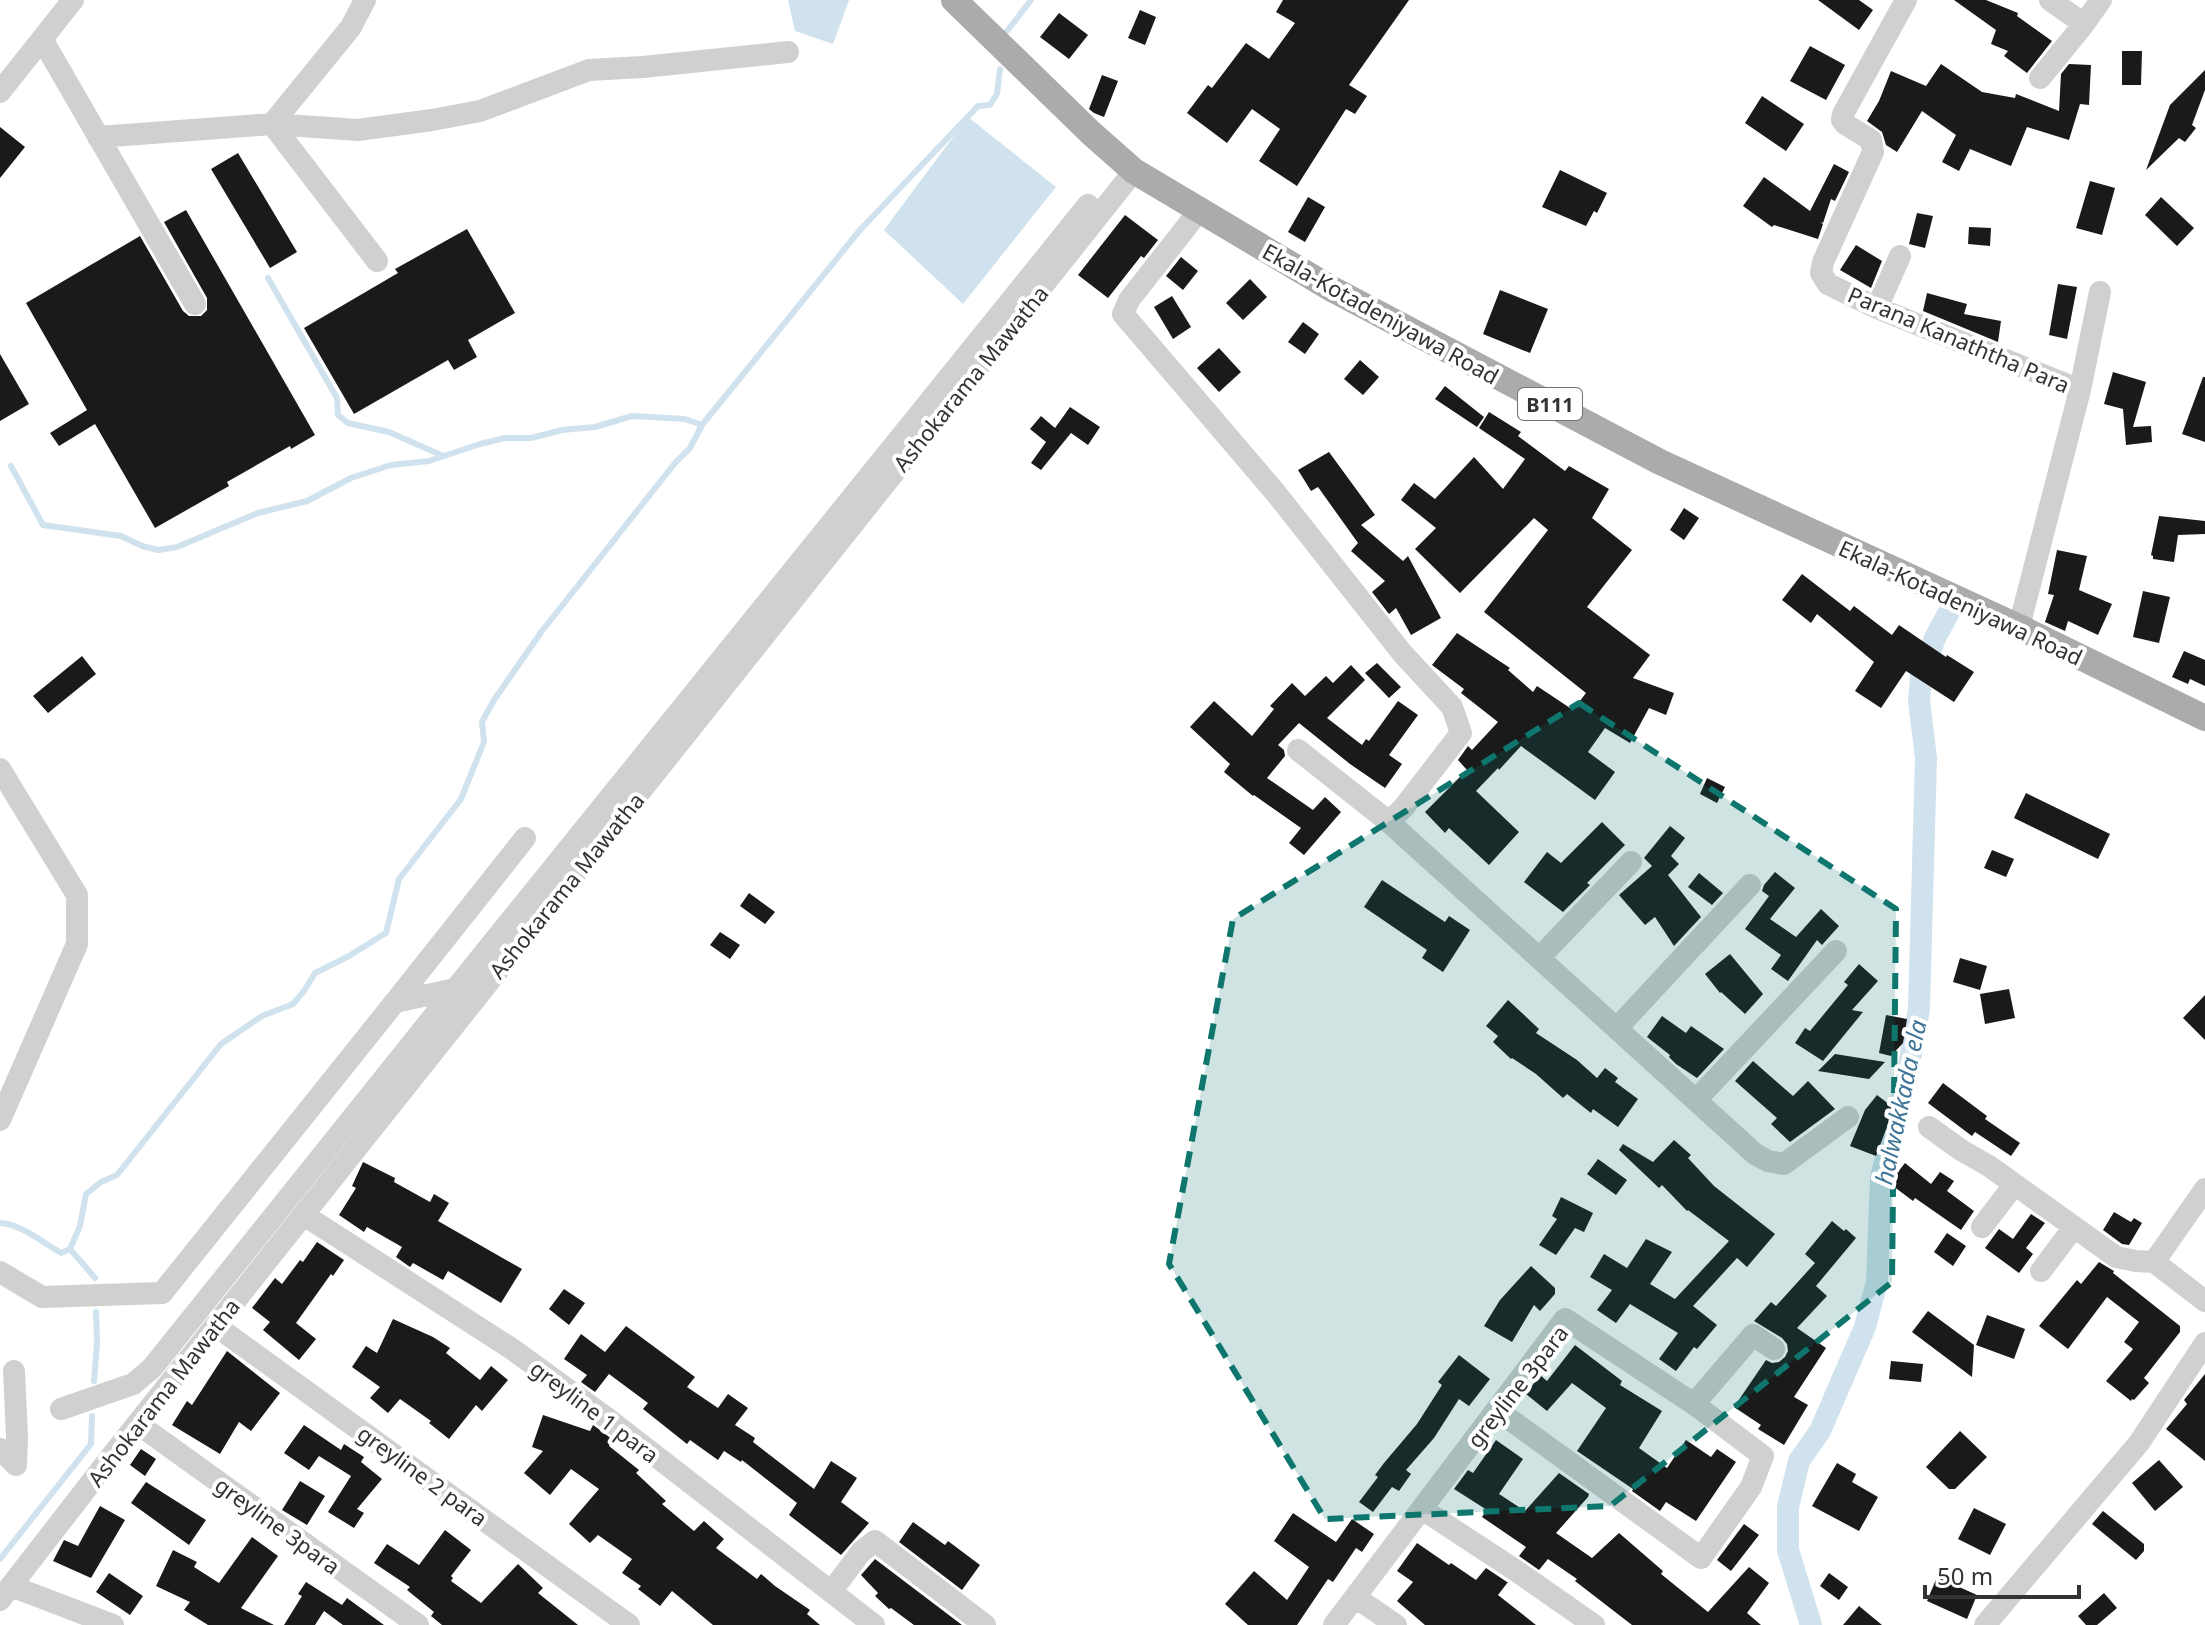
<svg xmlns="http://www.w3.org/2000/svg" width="2205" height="1625" font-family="'Noto Sans',sans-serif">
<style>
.water{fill:#cfe2ee}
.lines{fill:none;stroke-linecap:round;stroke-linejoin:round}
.stream{stroke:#cfe2ee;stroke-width:6}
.canal{stroke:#cfe2ee;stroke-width:22}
.building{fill:#1a1a1a}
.minor{stroke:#d0d0d0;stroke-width:22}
.major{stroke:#ababab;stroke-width:26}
.marked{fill:#0f766e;fill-opacity:0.2;stroke:#0f766e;stroke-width:6;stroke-dasharray:16 10;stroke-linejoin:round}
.labels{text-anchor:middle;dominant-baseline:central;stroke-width:8;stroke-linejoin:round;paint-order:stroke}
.shield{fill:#fff;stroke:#707070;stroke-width:2}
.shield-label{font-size:20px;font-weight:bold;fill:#333}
.street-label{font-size:22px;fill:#333;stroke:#fff}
.water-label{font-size:24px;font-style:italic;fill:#3f7597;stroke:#fff}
</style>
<rect width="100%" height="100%" fill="#fff"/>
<!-- water -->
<path class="water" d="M788,0H849L833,44L795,31Z
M968,117L1056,187L963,304L884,230Z"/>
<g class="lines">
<!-- stream -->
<path class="stream" d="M1007,31L1031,0
M268,278L337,398L338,415L348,423L389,432L441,455
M11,466L43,525L121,536L142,546L158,550L177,547L258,513L307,501L351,478L391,465L429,461L480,444L505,438H531L562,430L595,427L632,416L685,419L702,425
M0,1223C21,1224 42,1242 61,1253L70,1249L80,1226L86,1194L101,1182L117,1175L221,1044L262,1016L293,1004L304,991L315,973L349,956L386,933L399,879L461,799L484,742L482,722L494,700L542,631L675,463L690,448L702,425L860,230L978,106L990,105L997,94L1000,69
M70,1249L95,1278
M94,1381L97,1343L96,1312
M0,1559L91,1444L92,1416"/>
<!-- canal -->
<path class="canal" d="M1811,1625L1788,1550V1507L1799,1461L1820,1431L1865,1327L1877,1282L1881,1177L1906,1083L1919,1009L1926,758L1919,701L1921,677L1935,638L1949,612"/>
</g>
<!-- building -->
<path class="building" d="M1283,0H1409L1349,85L1367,96L1355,114L1346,109L1297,186L1259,161L1280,129L1252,109L1227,143L1187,113L1208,85L1212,88L1246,43L1269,59L1295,23L1276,12Z
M1818,0H1859L1873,10L1859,30Z
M1954,0H1986L2018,13L2017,16L2052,41L2027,73L2004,56L2008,51L1991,44L1996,30Z
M1140,10L1156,17L1145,45L1128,38Z
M1059,13L1088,35L1069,59L1040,37Z
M1810,46L1845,65L1826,100L1790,81Z
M2122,51H2142L2141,85H2122Z
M1941,64L1982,92L2015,98L2016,94L2059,111L2061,74L2069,64L2091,65L2089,105L2080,104L2069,140L2027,127L2011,166L1970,149L1959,171L1942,162L1956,135L1922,111L1897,152L1886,145L1882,132L1867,121L1879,101L1891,71L1926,86Z
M2205,70V90L2192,125L2196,128L2185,142L2179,138L2146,170L2170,105Z
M1102,75L1118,81L1104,117L1094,113L1089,109Z
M1762,96L1804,124L1786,151L1745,123Z
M0,127L25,147L0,178Z
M238,153L297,252L270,268L211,169Z
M1834,164L1849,172L1835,201L1831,199L1823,223L1820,222L1823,224L1818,239L1774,225L1772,227L1743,206L1764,177L1810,211Z
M1560,170L1607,193L1597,213L1594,211L1586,226L1542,207Z
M2090,181L2115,188L2102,235L2076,228Z
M1308,197L1325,207L1305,242L1288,232Z
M2161,197L2194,228L2177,246L2145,215Z
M186,210L315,435L291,449L290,446L227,482L229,486L155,528L95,424L59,446L50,433L87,410L26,303L140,236L183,311L189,316H201L207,310V298L164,222Z
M1917,213L1933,216L1925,248L1909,244Z
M1125,215L1158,240L1144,258L1141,256L1108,298L1078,275Z
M1969,227L1991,228L1990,246L1968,244Z
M467,229L515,313L468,340L477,357L454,370L448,360L354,414L304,328L398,273L395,269Z
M1856,245L1882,261L1871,288L1840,270Z
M1181,257L1198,271L1183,290L1166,276Z
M1250,279L1267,297L1243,320L1226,303Z
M2058,284L2077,287L2067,339L2049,335Z
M1500,290L1548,309L1530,353L1483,334Z
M1927,293L1967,304L1964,314L2001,321L1998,342L1923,311Z
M1172,296L1191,327L1173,339L1154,307Z
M1303,322L1319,334L1305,354L1288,342Z
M1219,348L1241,372L1219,392L1197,368Z
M0,354L29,404L0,421Z
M1360,360L1379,377L1363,395L1344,379Z
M2113,372L2146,382L2133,427L2151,426L2152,442L2126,445L2123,409L2104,404Z
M2203,377H2205V442L2182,434Z
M1445,386L1484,417L1477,427L1435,399Z
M1070,407L1100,427L1088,445L1071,433L1041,470L1031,463L1046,442L1030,429L1041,416L1055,428Z
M1489,412L1521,432L1518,436L1565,471L1569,466L1609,489L1592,518L1632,550L1587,607L1650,655L1633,678L1674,693L1666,715L1649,708L1630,743L1605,728L1588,752L1615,772L1595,800L1521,746L1499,770L1498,768L1476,791L1519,832L1489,865L1449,828L1445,833L1425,812L1467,770L1458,760L1468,746L1472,750L1498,722L1461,693L1464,689L1432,665L1457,633L1510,668L1508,670L1533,692L1537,686L1573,710L1586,693L1484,612L1548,530L1534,518L1460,593L1415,549L1436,528L1401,500L1414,483L1435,499L1474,457L1503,489L1525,459L1479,428Z
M1329,452L1375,515L1361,525L1403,561L1408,556L1441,618L1411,635L1396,608L1389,614L1372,592L1385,581L1351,551L1358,543L1318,487L1311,491L1298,470Z
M1684,508L1699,518L1684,540L1670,530Z
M2159,516L2205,521V534L2178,535L2174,562L2153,559V556L2151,555Z
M2057,550L2087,556L2079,590L2112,604L2098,635L2068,621L2065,631L2045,622L2054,595L2048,594Z
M1802,574L1850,611L1854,606L1892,635L1899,625L1946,657L1947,655L1974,672L1954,702L1906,671L1881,708L1855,691L1874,662L1817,614L1811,623L1782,600Z
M2143,591L2170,597L2159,643L2133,637Z
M2184,651L2205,660V686L2190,679L2188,684L2172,677Z
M82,656L96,674L48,713L33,696Z
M1377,663L1401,687L1389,698L1365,673Z
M1351,665L1365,680L1327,718L1362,745L1366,739L1369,741L1398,701L1418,715L1389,755L1402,764L1385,788L1350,764L1299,723L1278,745L1284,750L1285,756L1267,778L1313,810L1325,797L1341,812L1304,855L1289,843L1301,828L1254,795L1253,796L1224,772L1230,764L1190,727L1214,701L1252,736L1274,709L1270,706L1292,683L1305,696L1326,676L1333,683Z
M1707,778L1725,787L1717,803L1700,794Z
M2026,793L2110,834L2098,859L2014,818Z
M1602,822L1625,845L1587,883L1590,885L1563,912L1524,882L1547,852L1561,863Z
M1670,826L1685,838L1671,856L1679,864L1668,875L1701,917L1674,946L1655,917L1645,925L1619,895L1652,866L1644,858Z
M1992,850L2014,859L2006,877L1984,868Z
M1775,872L1795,888L1770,919L1796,937L1821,909L1839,926L1822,945L1817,940L1788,981L1771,969L1781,955L1745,929L1769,896L1762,891L1764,885Z
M1699,873L1723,893L1712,905L1688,887Z
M1382,880L1445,922L1449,916L1470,930L1443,972L1422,958L1427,950L1364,907Z
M749,893L775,912L765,924L740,906Z
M720,932L740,945L730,959L710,945Z
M1730,954L1763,994L1745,1014L1721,992L1720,993L1705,974Z
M1960,958L1987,966L1980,990L1953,982Z
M1859,964L1878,981L1852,1010L1863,1012L1823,1061L1795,1043L1805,1028L1810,1031L1848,985L1844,982Z
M2009,989L2015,1018L1985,1024L1980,994Z
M2205,995V1040L2183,1018Z
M1508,1000L1539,1029L1536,1033L1577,1060L1597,1078L1605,1068L1618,1078L1615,1082L1638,1099L1618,1127L1593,1109L1591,1113L1567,1094L1563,1098L1536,1074L1512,1058L1511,1059L1493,1042L1498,1036L1486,1026Z
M1886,1015L1907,1019L1903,1043L1891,1056L1879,1053Z
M1662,1016L1686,1033L1691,1026L1724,1049L1697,1078L1676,1064L1669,1057L1670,1055L1647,1037Z
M1835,1054L1885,1062L1869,1079L1818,1071Z
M1753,1061L1793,1096L1808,1081L1835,1109L1790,1142L1771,1124L1777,1118L1735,1081Z
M1943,1083L1987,1116L1985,1119L2020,1143L2011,1156L1975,1132L1972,1136L1928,1103Z
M1877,1095L1894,1108L1876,1156L1850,1146L1865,1110Z
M1674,1140L1691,1155L1688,1158L1714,1186L1775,1234L1747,1267L1737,1258L1693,1306L1717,1325L1697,1349L1694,1347L1676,1371L1659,1359L1678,1333L1630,1304L1616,1323L1597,1310L1612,1290L1590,1277L1604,1254L1627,1268L1646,1239L1672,1252L1650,1284L1675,1299L1729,1241L1688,1210L1687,1211L1662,1185L1659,1188L1619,1150L1623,1144L1653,1162Z
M1598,1159L1627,1180L1616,1195L1587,1174Z
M363,1162L395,1178L394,1182L430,1202L434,1194L449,1203L438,1221L522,1269L501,1303L448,1271L443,1280L413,1263L410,1267L396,1257L402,1247L367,1227L364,1232L339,1215L356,1188L352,1186Z
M1905,1163L1931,1184L1940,1172L1954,1181L1947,1191L1974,1211L1961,1230L1915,1198L1913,1201L1889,1183Z
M1561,1197L1593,1213L1584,1232L1575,1228L1556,1255L1539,1245L1557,1219L1552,1216Z
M2114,1212L2131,1222L2134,1218L2142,1223L2129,1245L2122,1244L2103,1230Z
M2031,1214L2045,1223L2026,1248L2033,1254L2019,1273L1985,1248L1999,1229L2013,1239Z
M1832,1221L1844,1231L1846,1229L1856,1238L1816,1286L1827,1296L1797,1328L1826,1348L1794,1397L1808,1405L1784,1445L1758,1429L1761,1425L1734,1407L1766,1360L1772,1363L1779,1362L1785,1357L1788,1351L1787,1344L1782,1338L1754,1321L1771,1302L1776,1306L1815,1263L1805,1254Z
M1947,1233L1966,1246L1953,1266L1934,1252Z
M317,1242L344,1260L333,1276L331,1274L296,1323L316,1339L299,1360L263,1330L270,1322L252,1308L275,1278L282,1284L300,1260L303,1262Z
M2099,1262L2114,1271L2113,1273L2180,1326V1332L2144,1378L2149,1383L2134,1400L2132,1399L2131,1401L2106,1381L2133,1349L2124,1342L2139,1322L2107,1297L2068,1349L2039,1326L2077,1280L2081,1284Z
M1531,1266L1555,1288V1294L1540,1311L1534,1305L1512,1342L1484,1326L1500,1300Z
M564,1289L585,1303L569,1325L549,1309Z
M1928,1311L1974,1345L1972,1377L1912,1332Z
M1987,1315L2025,1329L2014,1359L1976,1345Z
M393,1319L433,1337L450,1348L446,1353L480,1380L491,1366L508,1380L482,1411L476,1405L449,1439L429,1423L431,1421L400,1399L388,1413L370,1398L380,1387L352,1367L366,1346L377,1353Z
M626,1326L695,1377L687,1387L718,1408L728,1394L748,1408L735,1425L755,1438L753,1442L814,1489L831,1461L857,1478L841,1502L869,1523L841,1555L789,1515L797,1503L742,1460L741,1462L724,1451L718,1460L690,1440L687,1444L643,1409L648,1403L609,1374L595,1392L581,1382L587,1375L564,1359L581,1334L605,1352Z
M1575,1345L1622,1381L1620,1385L1662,1411L1639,1448L1667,1468L1686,1440L1711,1457L1717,1449L1736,1462L1696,1521L1666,1502L1660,1511L1632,1491L1633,1489L1577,1451L1606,1408L1572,1383L1547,1411L1526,1394L1540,1375L1547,1381Z
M227,1351L280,1393L251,1431L239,1422L220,1454L172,1425L187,1401L192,1405Z
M1459,1355L1490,1379L1469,1406L1459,1399L1434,1438L1406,1470L1411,1474L1399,1491L1392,1487L1373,1512L1359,1502L1378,1477L1375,1475L1384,1463L1417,1424L1442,1385L1438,1382Z
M1891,1361L1923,1364L1921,1382L1889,1379Z
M2205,1374V1461L2166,1429L2187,1404L2184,1400Z
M543,1415L590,1431L593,1425L600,1430L613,1440L609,1446L639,1470L636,1473L666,1501L662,1504L694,1531L704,1521L724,1539L716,1548L757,1579L761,1574L775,1586L810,1610L807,1614L820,1625H713L672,1591L660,1606L638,1589L641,1586L622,1573L632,1559L598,1535L590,1543L569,1524L599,1489L571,1469L550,1495L524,1473L543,1451L532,1447Z
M304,1425L341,1450L344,1444L364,1457L361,1462L382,1479L357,1509L364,1513L354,1528L328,1512L351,1476L319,1456L309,1470L284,1453Z
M1960,1431L1987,1457L1955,1489H1949L1926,1467Z
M1496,1440L1523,1459L1499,1494L1525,1511L1559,1473L1589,1494L1588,1497L1556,1533L1592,1558L1619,1533L1663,1571L1661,1574L1708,1612L1749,1567L1769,1583L1747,1613L1761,1625H1632L1575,1581L1577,1579L1548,1559L1539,1570L1519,1556L1526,1547L1482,1517L1487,1510L1454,1489L1468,1470L1473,1473Z
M141,1449L156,1459L145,1476L130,1465Z
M2159,1460L2183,1487L2155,1511L2132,1483Z
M1837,1463L1856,1474L1852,1482L1878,1497L1859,1531L1812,1506Z
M300,1481L325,1496L307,1525L282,1510Z
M146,1482L206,1520L189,1545L131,1503Z
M100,1506L125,1520L91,1578L53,1561L64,1540L78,1546Z
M1974,1508L2006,1524L1990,1555L1958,1539Z
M2103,1511L2144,1544V1551L2136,1560L2092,1524Z
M1293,1513L1336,1542L1352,1519L1374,1534L1362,1552L1356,1548L1333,1582L1328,1579L1297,1625H1248L1225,1604L1254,1571L1287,1600L1309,1567L1274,1541Z
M913,1522L945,1545L948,1541L980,1565L962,1590L899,1542Z
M1744,1524L1759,1535L1731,1571L1717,1560Z
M445,1530L471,1550L451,1576L453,1578L451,1581L481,1603L518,1564L543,1588L538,1593L578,1625H442L431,1616L434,1612L407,1590L410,1587L374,1563L387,1544L419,1565Z
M252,1537L278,1556L241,1608L274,1625H208L184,1610L190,1602L156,1586L173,1550L197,1562L194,1567L219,1583Z
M1417,1543L1449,1565L1451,1563L1476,1580L1486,1568L1507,1582H1508L1498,1595L1536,1625H1425L1397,1601L1413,1582L1397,1571Z
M875,1559L962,1625H914L891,1608L889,1609L875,1596L878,1593L861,1575Z
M109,1573L143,1596L130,1615L96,1592Z
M1829,1573L1848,1587L1839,1600L1820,1586Z
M1937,1577L1977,1595L1967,1619L1927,1601Z
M306,1582L342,1605L347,1598L384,1625H343L324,1611L315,1625H284L302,1596L298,1594Z
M2104,1593L2117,1608L2097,1625H2086L2078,1616Z
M1859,1606L1882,1625H1843Z"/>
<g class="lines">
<!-- minor -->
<path class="minor" d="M1906,0L1843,114L1842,120L1845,124L1871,140L1873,152L1823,262L1821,273L1828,284L1877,308L2080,390L2019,627
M2050,0L2084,24L2101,0
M42,39L195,304
M2040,78L2084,24
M0,92L73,0
M272,124L358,130L432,120L480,111L589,70L643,67L788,52
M272,124L351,27L365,0
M98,137L272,124L377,261
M1199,211L1129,300L1123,314L1275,492L1403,654L1452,707L1461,733L1404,807L1389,822L1755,1154L1768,1161L1784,1164L1848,1117
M1877,308L1900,256
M2080,390L2100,292
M1298,750L1389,822
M0,769L77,895V944L0,1120
M1539,958L1631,862
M395,1002L525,838
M1617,1028L1750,885
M1696,1100L1836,951
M1929,1127L1961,1150L1989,1166L2116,1257L2136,1261L2154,1262
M2205,1189L2154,1262L2205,1301
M304,1215L512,1349L608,1419L874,1625
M1982,1227L2014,1185
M2041,1271L2074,1227
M0,1272L42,1297L162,1293L395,1002L455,989
M216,1326L629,1625
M61,1409L133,1384L152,1368L478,961L1088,205
M1497,1410L1701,1558L1751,1487L1763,1456L1694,1404
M138,1424L418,1625
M0,1449L16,1465L17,1437L14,1371
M1422,1509L1515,1570L1594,1625
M11,1586L113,1625
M831,1592L861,1552L875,1541L985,1625
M1355,1597L1396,1625
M0,1600L114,1453L1134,171
M1334,1625L1565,1319L1694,1404L1753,1335L1774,1349
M1985,1625L2139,1443L2205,1343"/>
<!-- major -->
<path class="major" d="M954,0L1091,133L1134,171L1332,289L1660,462L2019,627L2205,718"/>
</g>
<!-- marked area -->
<path class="marked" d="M1579,703L1896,909L1892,1282L1610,1506L1325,1519L1169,1264L1233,919Z"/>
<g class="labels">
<!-- shield labels -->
<rect class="shield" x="1518" y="388" width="64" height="32" rx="6"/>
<g class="shield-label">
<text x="1550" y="404">B111</text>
</g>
<!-- street labels -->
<g class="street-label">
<text transform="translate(1381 313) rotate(29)">Ekala-Kotadeniyawa Road</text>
<text transform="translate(1959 339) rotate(23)">Parana Kanaththa Para</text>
<text transform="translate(970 378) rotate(-51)">Ashokarama Mawatha</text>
<text transform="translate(1961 602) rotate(25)">Ekala-Kotadeniyawa Road</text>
<text transform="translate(566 885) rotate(-51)">Ashokarama Mawatha</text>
<text transform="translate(1517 1386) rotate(-52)">greyline 3para</text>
<text transform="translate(163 1392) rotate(-52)">Ashokarama Mawatha</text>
<text transform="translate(595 1411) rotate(37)">greyline 1 para</text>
<text transform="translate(423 1475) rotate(36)">greyline 2 para</text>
<text transform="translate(278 1525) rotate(36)">greyline 3para</text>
</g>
<!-- water labels -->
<g class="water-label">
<text transform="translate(1900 1102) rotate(-78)">halwakkada ela</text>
</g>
</g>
<!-- scale -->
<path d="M1925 1585v12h154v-12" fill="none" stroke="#333333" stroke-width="4"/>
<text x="1937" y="1585" font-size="24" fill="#333333" stroke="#ffffff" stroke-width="6" paint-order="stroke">50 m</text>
</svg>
